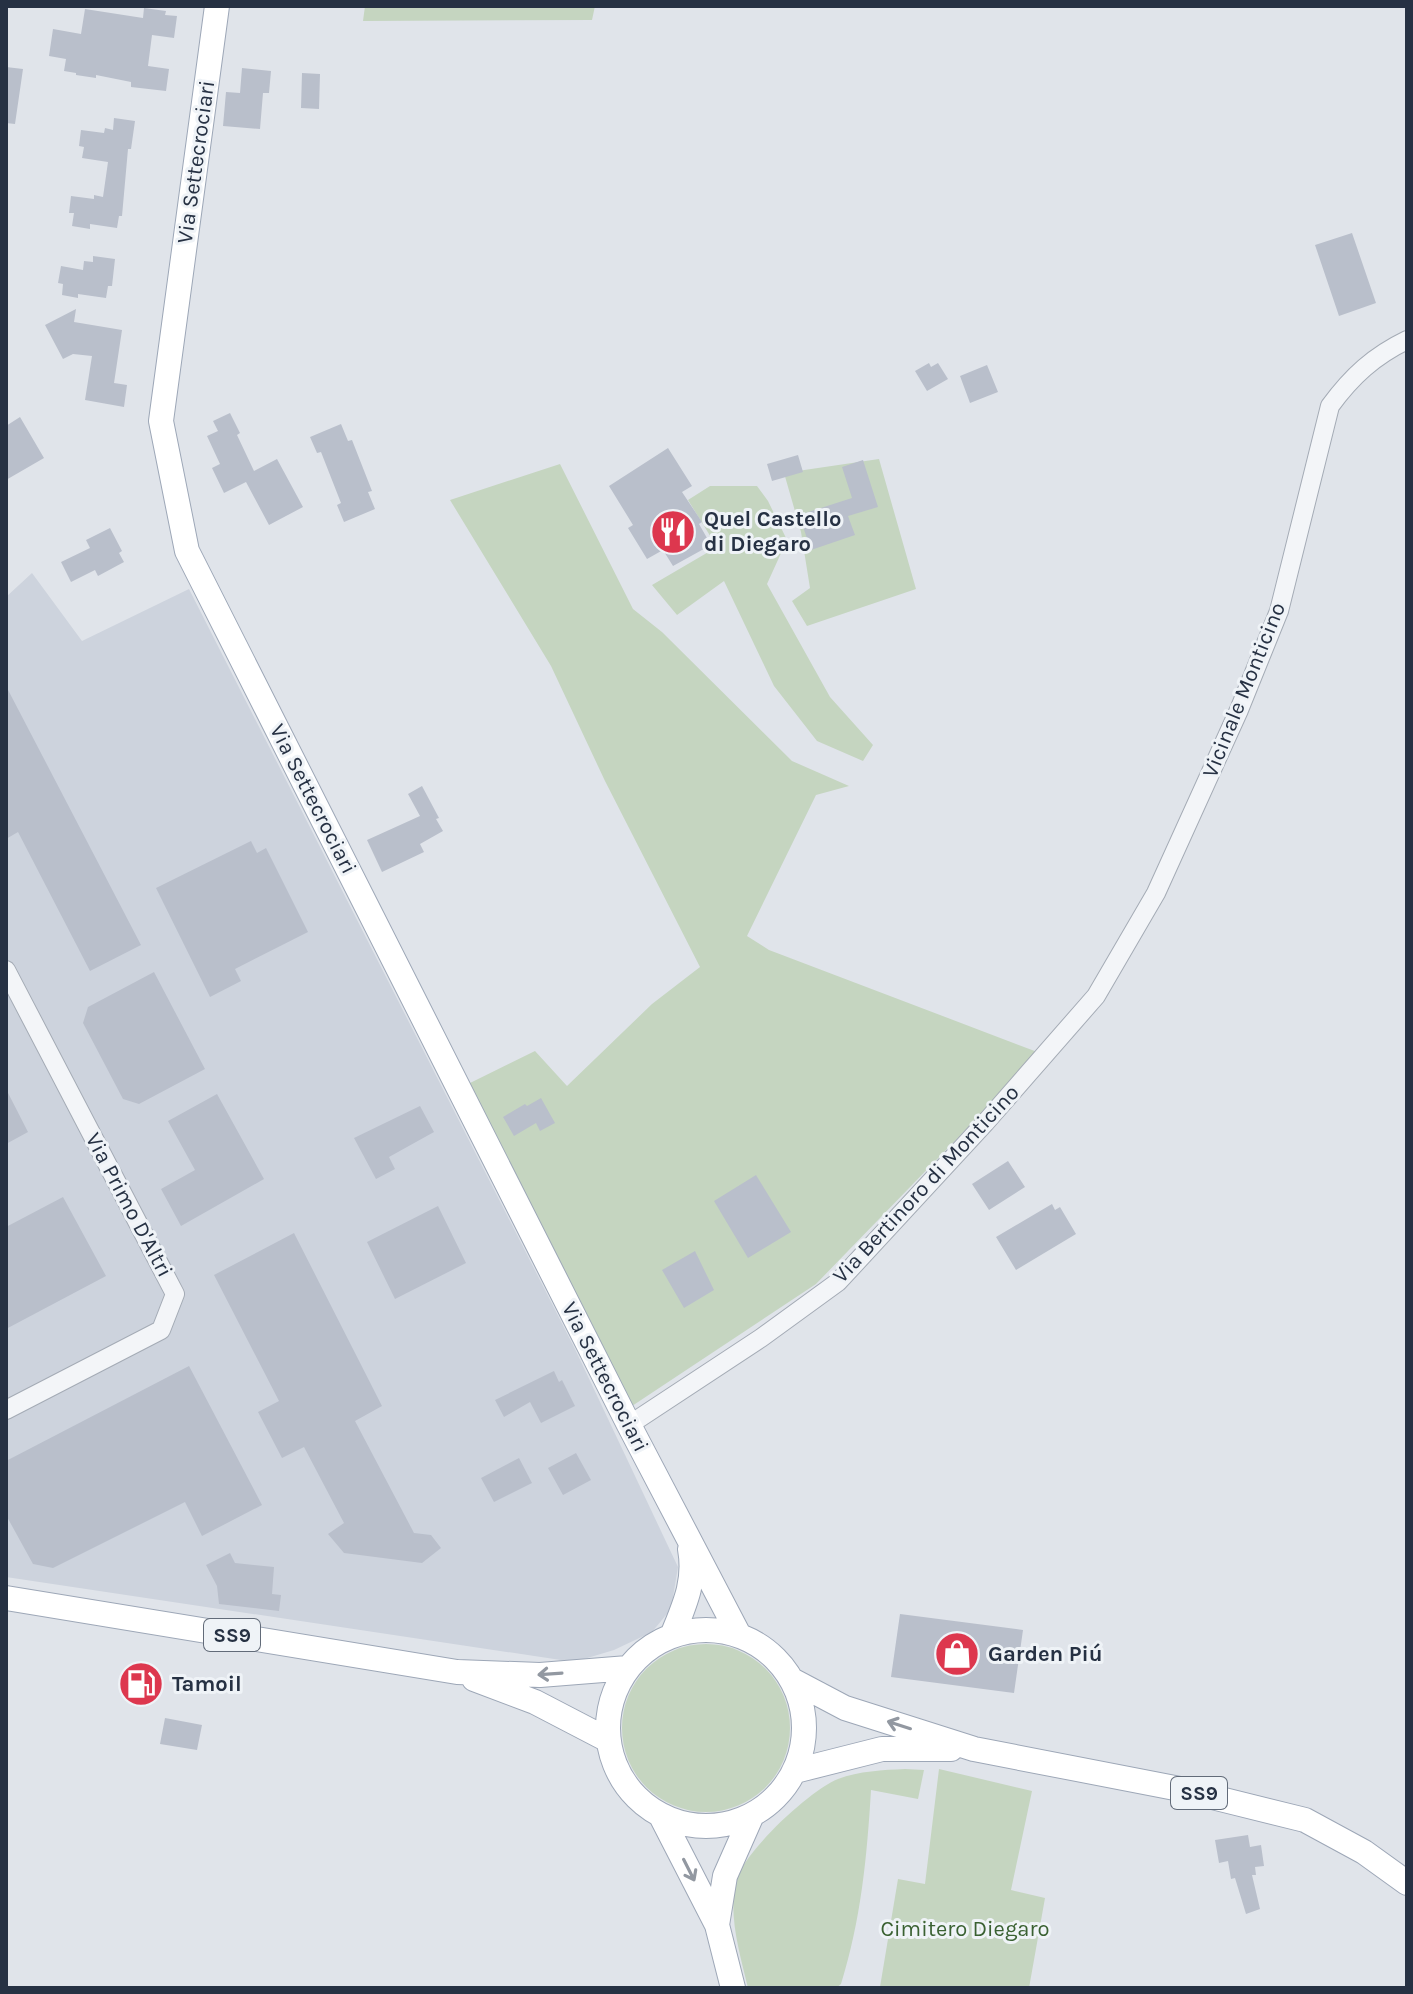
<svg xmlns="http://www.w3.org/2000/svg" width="1413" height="1994" font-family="Karla,sans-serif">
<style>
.built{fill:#cdd3dd}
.green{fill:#c5d5c0}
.building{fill:#b9bfcb}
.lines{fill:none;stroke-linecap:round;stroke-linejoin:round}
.minor-casing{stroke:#a4abb5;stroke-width:20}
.major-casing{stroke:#9da7b7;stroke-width:26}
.minor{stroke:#f3f5f8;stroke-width:18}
.major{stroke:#fff;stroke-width:24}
.oneway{stroke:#9298a1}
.labels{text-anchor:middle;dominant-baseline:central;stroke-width:6;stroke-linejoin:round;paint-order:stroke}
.shield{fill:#eff3f7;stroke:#626b79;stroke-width:2}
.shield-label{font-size:20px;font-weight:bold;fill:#263143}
.street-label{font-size:22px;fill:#263143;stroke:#eff3f7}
.poi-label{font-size:22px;font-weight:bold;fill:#263143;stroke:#eff3f7;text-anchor:start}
.park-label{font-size:22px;fill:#3a6132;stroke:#eff3f7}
</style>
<rect width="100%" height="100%" fill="#e0e4ea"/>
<!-- built -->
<path class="built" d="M32,573L82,641L189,589L575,1349L678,1567L671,1609L652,1632L614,1650L574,1662L6,1577V597Z"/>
<!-- green -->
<path class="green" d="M365,6H595L592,20L363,21Z
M879,459L916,589L807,626L792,601L810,588L801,532L784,473Z
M560,464L633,609L662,632L792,761L849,786L816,795L747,936L769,950L1040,1053L816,1284L632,1406L468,1084L535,1051L567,1086L652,1004L700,967L605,781L551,666L450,500Z
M710,486H757L768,501L787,540L767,584L830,697L873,745L863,761L817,741L774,686L724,581L677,615L652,585L717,547L688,500Z
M622 1728a84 84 0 1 1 168 0a84 84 0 1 1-168 0Z
M905,1769L924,1770L918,1799L871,1790C867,1857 861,1920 841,1984L836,1988H748C740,1954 729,1919 735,1884C740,1855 810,1790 838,1779C859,1771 883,1770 905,1769Z
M939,1769L1032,1791L1011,1890L1045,1898L1029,1988L880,1987L898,1879L925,1884Z"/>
<!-- building -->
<path class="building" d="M144,8L166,11L165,15L177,16L174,38L152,35L148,66L169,69L166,91L131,87V82L96,75V78L76,75V73L64,71L66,59L49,56L53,29L81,34L85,9L143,18Z
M6,67L23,69L15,124L6,123Z
M242,68L271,71L269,93H263L260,129L223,126L226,92L240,93Z
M302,73L320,74L319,109L301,108Z
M114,118L135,121L131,149H128L122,216H119L117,228L90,224V229L72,226L74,213H69L71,196L94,199V195L103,197L108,162L82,158L84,147L79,146L81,130L104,133L105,128L113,130Z
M1352,233L1376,303L1339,316L1315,245Z
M93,256L115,259L112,286H108L106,298L78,294V298L62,295L63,284L58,283L61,266L83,270L84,261L93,262Z
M76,309L74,322L122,330L114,383L127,385L124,407L85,400L92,356L73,354L63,359L45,325Z
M929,363L931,367L938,363L948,379L927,391L915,371Z
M987,365L998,392L970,403L960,376Z
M230,413L240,433L237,435L254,471L277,459L303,507L269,525L246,482L224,493L212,468L220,464L207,436L218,431L213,421Z
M20,417L44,458L6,480V426Z
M341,424L348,441L352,440L372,491L368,492L375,509L344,522L337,505L341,503L321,452L317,453L310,437Z
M668,448L692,486L682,492L702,522L699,524L711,545L673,566L663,550L647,559L628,528L633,525L609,486Z
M798,455L803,472L772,481L767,464Z
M863,460L878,507L848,516L855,535L811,550L799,515L852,498L842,467Z
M110,528L122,551L119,553L124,562L98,576L95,570L71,582L61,562L90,548L86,540Z
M6,686L141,945L90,971L18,832L6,839Z
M422,786L439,818L436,819L443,831L420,844L424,852L382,872L367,840L420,816L408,794Z
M251,841L257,853L266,848L308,932L235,969L241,981L210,997L156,888Z
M154,972L205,1069L139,1104L123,1099L83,1023L88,1007Z
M6,1089L28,1132L6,1144Z
M217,1094L264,1179L181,1226L161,1189L195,1170L168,1121Z
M541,1098L555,1123L540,1131L536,1123L514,1136L503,1117L525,1104L527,1106Z
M420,1106L434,1132L389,1157L395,1169L376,1179L354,1138Z
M1008,1161L1025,1187L989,1210L972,1184Z
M756,1175L791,1232L748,1258L714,1201Z
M63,1197L106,1276L6,1329V1227Z
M1052,1204L1055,1210L1060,1207L1076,1234L1016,1270L996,1237Z
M438,1206L466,1263L395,1299L367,1242Z
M294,1233L382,1406L355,1421L414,1533L431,1535L441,1548L422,1563L344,1553L328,1534L344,1523L304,1447L282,1458L258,1412L279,1401L214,1275Z
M695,1251L714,1290L684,1308L662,1270Z
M189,1366L262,1505L202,1536L185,1502L53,1568L33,1564L6,1515V1461Z
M554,1371L559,1382L562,1380L575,1406L541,1423L530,1402L504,1417L495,1400Z
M576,1453L591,1480L563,1495L548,1468Z
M519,1458L532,1483L494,1502L481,1478Z
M230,1553L235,1563L274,1567L272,1594L281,1595L279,1611L219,1604L217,1586L206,1565Z
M900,1614L1023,1630L1014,1693L891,1677Z
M165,1718L202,1725L197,1750L160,1744Z
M1248,1835L1250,1847L1261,1845L1264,1866L1255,1867L1256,1875H1252L1260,1909L1246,1914L1235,1878L1231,1879L1228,1861L1219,1863L1215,1840Z"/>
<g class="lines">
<!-- minor casing -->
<g class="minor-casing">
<path id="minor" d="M6,970L175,1294L161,1330L6,1410
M629,1425L761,1338L838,1282L985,1123L1096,996L1156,893L1239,710L1279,611L1330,406C1352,376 1374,356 1407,340"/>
</g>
<!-- major casing -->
<g class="major-casing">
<path id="major" d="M217,6L161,421L187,551L629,1425L739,1635
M6,1598L457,1672L540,1675L628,1668
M608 1728a98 98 0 1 1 196 0a98 98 0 1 1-196 0Z
M672,1636C684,1606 696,1582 690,1549
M474,1679L535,1702L608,1740
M792,1680L845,1708L974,1749L1180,1789L1305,1820L1364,1852L1407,1883
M795,1771L882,1749H951
M661,1816L717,1925L733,1988
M717,1925L725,1876L752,1815"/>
</g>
<!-- minor -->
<use href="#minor" class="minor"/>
<!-- major -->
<use href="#major" class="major"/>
</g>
<!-- one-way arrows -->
<defs><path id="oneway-shaft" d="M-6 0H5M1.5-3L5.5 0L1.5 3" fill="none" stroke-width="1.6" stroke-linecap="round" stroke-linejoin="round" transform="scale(2)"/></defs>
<g class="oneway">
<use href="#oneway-shaft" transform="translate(550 1674) rotate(176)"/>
<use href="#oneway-shaft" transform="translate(899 1725) rotate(-162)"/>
<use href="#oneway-shaft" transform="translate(689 1870) rotate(63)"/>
</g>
<!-- icons -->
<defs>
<g id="restaurant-disc" transform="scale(2.3)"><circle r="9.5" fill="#dd374e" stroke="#eff3f7"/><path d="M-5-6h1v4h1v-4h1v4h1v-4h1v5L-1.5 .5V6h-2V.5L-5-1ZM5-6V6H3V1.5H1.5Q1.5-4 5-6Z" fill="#fff"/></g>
<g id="shop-disc" transform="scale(2.3)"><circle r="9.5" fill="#dd374e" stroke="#eff3f7"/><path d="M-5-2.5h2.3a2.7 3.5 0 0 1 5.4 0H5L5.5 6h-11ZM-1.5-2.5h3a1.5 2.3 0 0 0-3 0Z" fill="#fff"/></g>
<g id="fuel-disc" transform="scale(2.3)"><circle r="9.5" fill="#dd374e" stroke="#eff3f7"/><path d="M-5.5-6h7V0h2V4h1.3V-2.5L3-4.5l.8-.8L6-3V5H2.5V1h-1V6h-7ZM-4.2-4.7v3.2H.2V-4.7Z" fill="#fff"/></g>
</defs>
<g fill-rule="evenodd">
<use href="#restaurant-disc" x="673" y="532"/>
<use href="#shop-disc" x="957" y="1654"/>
<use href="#fuel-disc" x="141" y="1684"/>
</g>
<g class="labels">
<!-- shield labels -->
<g class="shield">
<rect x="204" y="1619" width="56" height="32" rx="6"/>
<rect x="1171" y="1777" width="56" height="32" rx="6"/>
</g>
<g class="shield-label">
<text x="232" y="1635">SS9</text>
<text x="1199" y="1793">SS9</text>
</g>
<!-- street labels -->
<g class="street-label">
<text transform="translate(196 162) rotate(-82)">Via Settecrociari</text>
<text transform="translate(1244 690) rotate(-68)">Vicinale Monticino</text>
<text transform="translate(313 799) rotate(63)">Via Settecrociari</text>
<text transform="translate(926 1184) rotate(-47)">Via Bertinoro di Monticino</text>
<text transform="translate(129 1205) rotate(62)">Via Primo D'Altri</text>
<text transform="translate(605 1377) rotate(63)">Via Settecrociari</text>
</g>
<!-- poi labels -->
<g class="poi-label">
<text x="704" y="519">Quel Castello<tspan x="704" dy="25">di Diegaro</tspan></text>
<text x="988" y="1654">Garden Piú</text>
<text x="172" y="1684">Tamoil</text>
</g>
<!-- park labels -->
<g class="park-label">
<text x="965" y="1929">Cimitero Diegaro</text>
</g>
</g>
<!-- border -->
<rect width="1413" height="1994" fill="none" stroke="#263143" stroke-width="16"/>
</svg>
